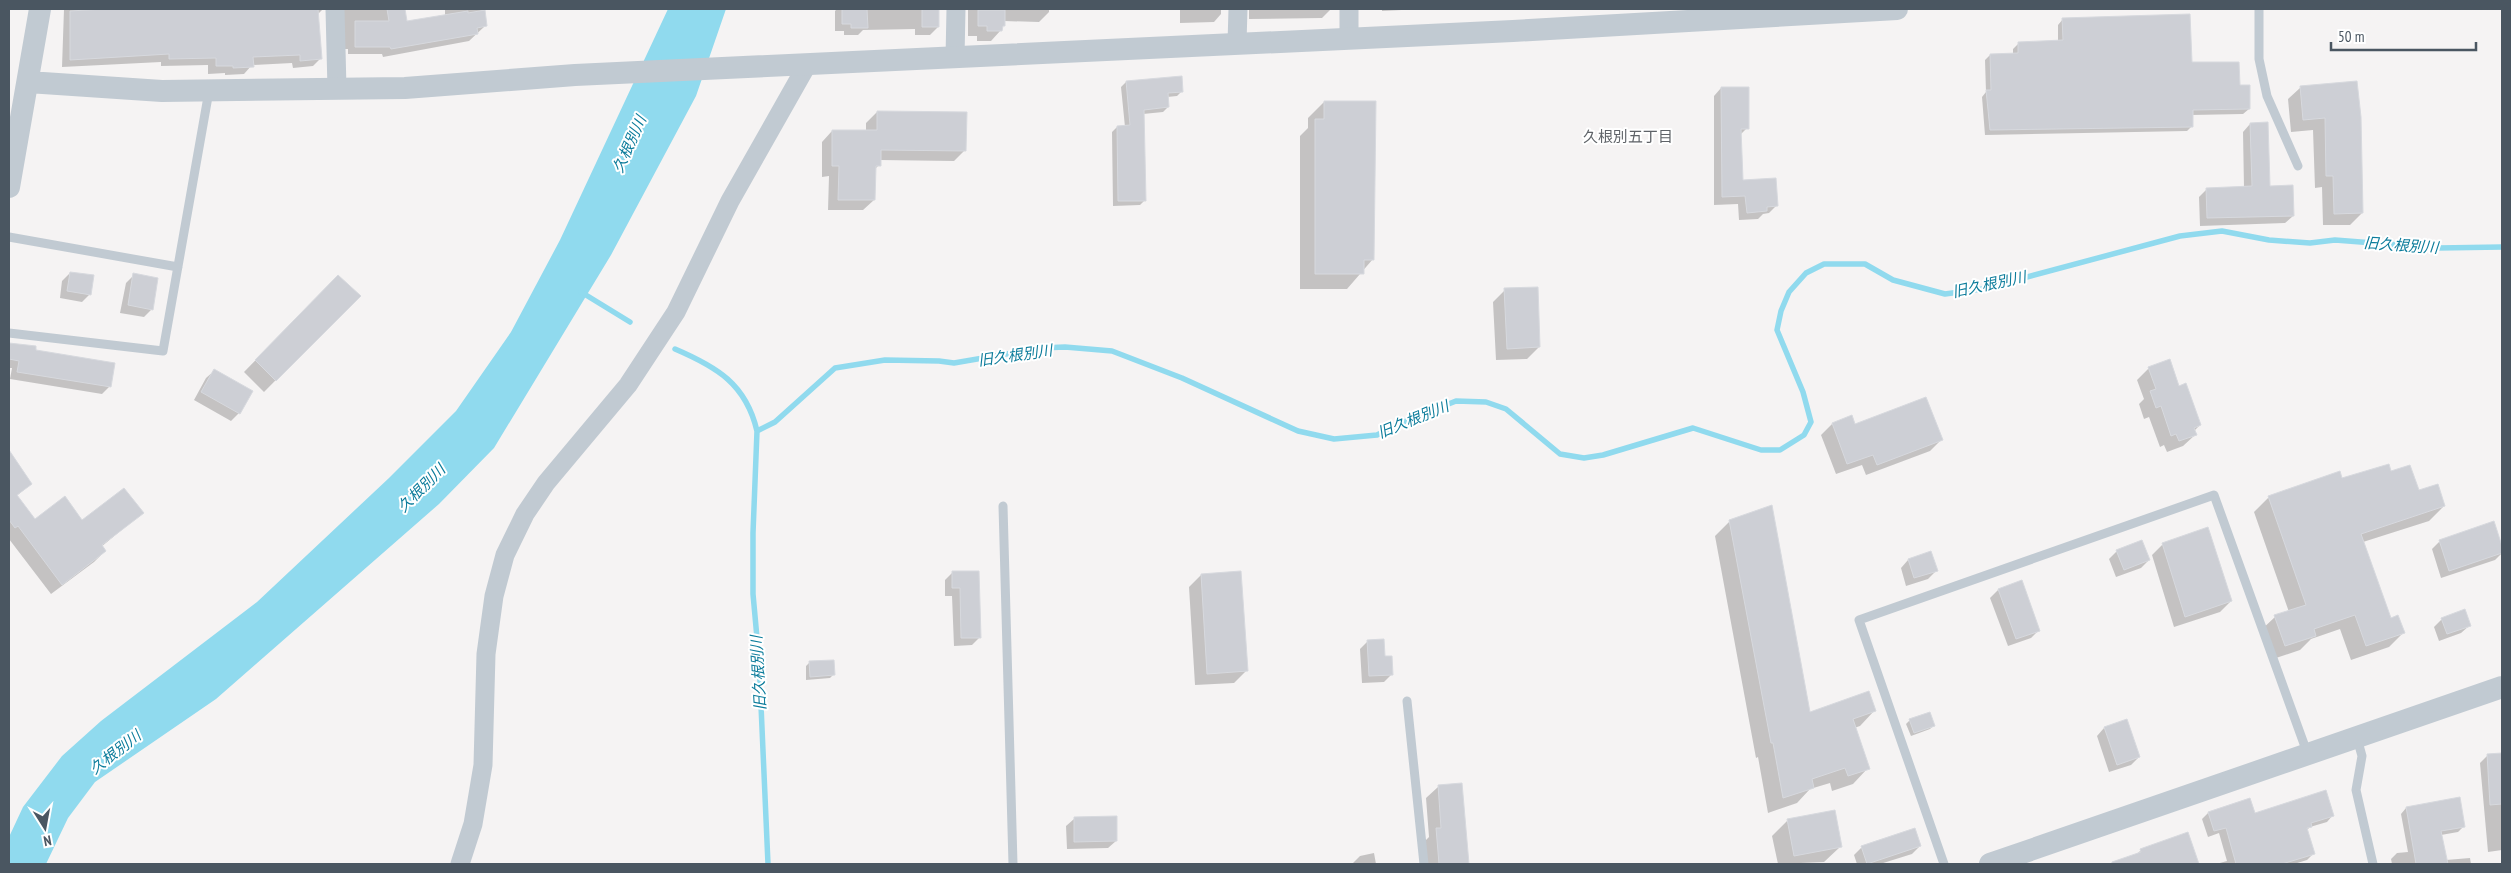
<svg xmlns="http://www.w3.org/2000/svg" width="2511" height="873" font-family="'PT Sans Narrow','Noto Sans JP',sans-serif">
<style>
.water{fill:#90daee}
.shadow{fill:#0003}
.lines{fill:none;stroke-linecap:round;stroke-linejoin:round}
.stream{stroke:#90daee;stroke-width:5.5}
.building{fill:#cdcfd5;stroke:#d7d9de}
.service{stroke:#c1cad2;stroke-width:9}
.minor{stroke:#c1cad2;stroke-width:19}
.tertiary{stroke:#c1cad2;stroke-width:22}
.labels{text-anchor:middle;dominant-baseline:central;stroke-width:4;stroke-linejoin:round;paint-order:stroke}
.neighbourhood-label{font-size:15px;fill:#5f6368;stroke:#fff}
.water-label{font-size:15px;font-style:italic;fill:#0c7c9b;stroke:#fff}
</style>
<rect width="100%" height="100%" fill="#f5f3f3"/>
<!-- water -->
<path class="water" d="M668,9H726L696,96L611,255L494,448L439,504L216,699L95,782L68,818L46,864H9V837L23,807L62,756L101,721L257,602L389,478L456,411L511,332L560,240Z"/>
<!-- shadow -->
<path class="shadow" d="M64,9H323L317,15L321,58L313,66L293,68L292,63L252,65L244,74L225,75V73L208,74V65L161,66V62L62,67Z
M334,9H404L406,23L445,16V9H483L485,26L469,41L383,57L382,54H348V49H342Z
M837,9H937L938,27L930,35H915V29L863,30L858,35H844V31H835V11Z
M968,9H1049V12L1039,22L1004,21L1001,30L991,41H977V36H968Z
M1180,9H1221V14L1214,22L1180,23Z
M1249,9H1330V10L1322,18L1249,19Z
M1382,9H1422L1382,11Z
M2063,19L2191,64L2249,109L2243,114L2192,115V126L2187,131L1985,135L1982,97L1986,92L1985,60L1990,55L2013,54V49L2018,44L2058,42V25Z
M1126,82L1182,91L1177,96L1167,97L1168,107L1163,112L1143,114L1145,200L1140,205L1113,206L1112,132L1117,127H1125L1121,87Z
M2356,82L2362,213L2350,225H2323L2322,187L2315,188L2313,130L2291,132L2288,99L2300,88Z
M1721,88L1747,128L1740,135L1742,182L1777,205L1769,213L1763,214L1758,219L1739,220L1738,204L1714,205V96Z
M1324,102L1373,259L1347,289H1300V136L1308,128V118Z
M877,112L965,150L954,161L879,160V165L874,170V200L863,210H828L829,176L822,177V142L832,131H866V123Z
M2250,124L2268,187L2293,216L2285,223L2200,226L2199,197L2207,189L2244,188L2243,132Z
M70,273L90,294L82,302L60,298L62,281Z
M134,275L152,309L144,317L120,313L126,283Z
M338,277L359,296L264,392L244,372Z
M1505,290L1539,347L1527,359L1496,360L1493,302Z
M9,344L34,351L110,386L102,394L10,379L12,368H9Z
M2149,368L2200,425L2194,431L2195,435L2183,446L2167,452L2164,445L2160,447L2149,417L2144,419L2139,404L2144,399L2137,380Z
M214,371L251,391L239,413L231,421L194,400L206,378Z
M1832,424L1855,425L1941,440L1930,451L1866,475L1862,465L1836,474L1821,435Z
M15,461L31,484L9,502V465Z
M2390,472L2418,492L2444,506L2429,521L2363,542L2390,620L2403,633L2389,647L2351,660L2340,629L2311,639L2300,650L2270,660L2260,631L2275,617L2289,612L2254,512L2269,497L2341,480Z
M19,500L35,520L82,522L142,513L101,547L105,551L94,562L51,594L9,539V507Z
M1730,521L1809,714L1875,710L1860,726L1854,728L1868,768L1853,784L1832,791L1830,783L1810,789L1797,803L1768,813L1758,757L1756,758L1715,536Z
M2493,523L2502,553L2495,560L2441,578L2432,549L2440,541Z
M2163,544L2231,601L2220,612L2174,627L2152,555Z
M2117,551L2149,560L2141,568L2116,577L2109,559Z
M1908,560L1936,571L1928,579L1906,586L1901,568Z
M953,572L978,573L980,637L972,645L954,646L952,596H945V580Z
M1201,575L1246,671L1234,683L1195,685L1189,587Z
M2022,582L2039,630L2031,638L2008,646L1990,598L1998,590Z
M2442,619L2469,626L2461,633L2439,641L2434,627Z
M1368,641L1384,658L1392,674L1384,682L1362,683L1360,649Z
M809,663L834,674L830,678L806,680V666Z
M1910,720L1933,726L1930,729L1911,736L1906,724Z
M2104,728L2139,757L2131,765L2109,772L2097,736Z
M2502,754V850L2488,852L2480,763L2488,755Z
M1461,785L1468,864H1427L1425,841L1429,837L1426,798L1438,787Z
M2459,799L2464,826L2458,832L2441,835L2446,860L2470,858L2471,864H2392L2391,859L2397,853L2408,852L2401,814L2406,808Z
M2208,813L2254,815H2333L2327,822L2310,827L2306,831L2313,854L2307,860L2294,864H2216L2227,861L2219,833L2208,837L2202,819Z
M1074,819L1116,841L1108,848L1067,849L1066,826Z
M1788,820L1840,847L1824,862L1778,864L1772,836Z
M2187,833L2198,864H2108L2136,855L2141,850Z
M1920,846L1912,854L1880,864H1857L1854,855L1862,847Z
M1374,853L1376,864H1352L1360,856Z"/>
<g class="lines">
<!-- stream -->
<path class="stream" d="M581,292L630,322
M675,349C717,367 746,384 757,431
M768,864L759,660L753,594V533L757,431L775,422L835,368L885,360L939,361L954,363L1041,348L1065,347L1112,351L1182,378L1298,431L1334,439L1377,435L1401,423L1456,401L1486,402L1506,409L1560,454L1584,458L1603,455L1693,428L1761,450H1780L1804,435L1811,422L1803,392L1777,330L1781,311L1789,292L1806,273L1824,264H1865L1893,280L1945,294L1982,289L2180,236L2222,231L2269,240L2310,243L2335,240L2438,248L2502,247"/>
</g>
<!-- building -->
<path class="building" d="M104,9H318L322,59L300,61V55L253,57L254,67L233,68V66H216V58L169,59V54L70,60V11Z
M387,9H405L407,21L468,11V13L485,10L487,26L477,28L478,34L391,49L390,47H355V21H389Z
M842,9H867L868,28H851V24H842Z
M922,9H939V27H922Z
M978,10H1005V26H1003L1002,31H987V26H978Z
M2190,14L2192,62H2239L2240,85H2250V109L2193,110V127L1990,130L1986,90H1991L1990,54L2018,53V42L2063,40L2062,18Z
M1182,76L1183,92L1168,93L1169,107L1144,110L1146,201H1118L1117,126L1130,125L1126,81Z
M2357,81L2361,117L2363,213L2334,214L2333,176H2326L2325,118L2303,120L2300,86Z
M1721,87H1749V129H1741L1743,180L1776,178L1778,206L1767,207V211L1747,213L1745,196L1722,197Z
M1324,101H1376L1374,260H1364V274H1315V119H1324Z
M877,111L967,112L966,151L881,150V166H876L875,200H838L839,166H832V130H877Z
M2268,122L2270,186L2293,185L2294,216L2207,218L2206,188L2252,186L2250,123Z
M70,272L94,275L91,295L67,291Z
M133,273L158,278L153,310L128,305Z
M338,275L361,296L276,381L255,360Z
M1538,287L1540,347L1507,349L1504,288Z
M9,343L36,346V350L115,363L111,387L17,372L19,361L9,359Z
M2170,359L2179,386L2186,383L2201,425L2194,428L2197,435L2179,441L2176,434L2171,436L2161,406L2156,408L2150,391L2156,389L2148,367Z
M214,369L253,391L240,414L201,392Z
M1926,397L1943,440L1877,465L1873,455L1847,464L1832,423L1852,415L1855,424Z
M9,450L32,484L17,495L35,519L65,496L82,520L124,488L144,513L102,545L106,551L62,585L18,526L15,528L9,520Z
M2389,464L2391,471L2410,465L2419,490L2438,484L2445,506L2361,534L2391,618L2398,615L2405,633L2366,646L2355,615L2314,629L2316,636L2285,646L2274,615L2306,605L2268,496L2340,471L2342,478Z
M1772,505L1810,712L1869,691L1876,711L1853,719L1870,769L1848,776L1845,768L1812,779L1814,788L1783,798L1773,743H1771L1729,520Z
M2494,521L2502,546V553L2449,571L2439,540Z
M2208,527L2232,601L2185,617L2162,543Z
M2142,540L2150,560L2124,570L2116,550Z
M1931,551L1938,571L1914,578L1908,559Z
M952,571H979L981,638H961L960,588H952Z
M1241,571L1248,671L1207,674L1201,574Z
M2022,580L2040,631L2016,639L1998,589Z
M2465,609L2471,626L2447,634L2441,618Z
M1384,639L1385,656H1392L1393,675L1369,676L1367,640Z
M834,660L835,675L810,677L809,661Z
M1930,712L1935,726L1914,733L1909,719Z
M2127,719L2140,757L2117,765L2104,727Z
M2502,753V804L2490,805L2487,754Z
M1462,783L1469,864H1439L1436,828H1441L1438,785Z
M2326,790L2334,816L2311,823L2312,827L2307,828L2315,854L2282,864H2236L2226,828L2214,831L2208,812L2250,798L2255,813Z
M2460,797L2465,827L2441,831L2448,864H2416L2406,807Z
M1835,810L1842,847L1794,856L1787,819Z
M1117,816V841L1074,842V817Z
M1915,828L1921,846L1867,864L1861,846Z
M2188,832L2199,864H2112V862L2141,852L2140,849Z"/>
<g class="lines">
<!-- service -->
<path class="service" d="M2259,9V59L2267,96L2298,166
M9,237L178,267
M9,333L163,351L209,91
M1003,506L1013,864
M1407,701L1424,864
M2357,738L2362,756L2356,790L2373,864
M1944,864L1859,620L2214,495L2308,755"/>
<!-- minor -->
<path class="minor" d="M335,9L337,89
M1349,38V9
M1237,43L1238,9
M955,58L956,9
M460,864L473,824L483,765L486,654L494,596L505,555L525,514L546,483L628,385L676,312L730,201L807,65"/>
<!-- tertiary -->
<path class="tertiary" d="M28,82L162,91L405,88L575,75L1513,31L1897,9
M9,187L40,9
M1990,864L2502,687"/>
</g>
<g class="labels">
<!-- neighbourhood labels -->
<g class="neighbourhood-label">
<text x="1628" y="136">久根別五丁目</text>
</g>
<!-- water labels -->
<g class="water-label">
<text transform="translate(629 144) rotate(-66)">久根別川</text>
<text transform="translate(2401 245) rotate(4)">旧久根別川</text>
<text transform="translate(1989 284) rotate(-12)">旧久根別川</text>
<text transform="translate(1015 355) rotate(-8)">旧久根別川</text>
<text transform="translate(1413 419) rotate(-22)">旧久根別川</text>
<text transform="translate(421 488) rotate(-45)">久根別川</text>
<text transform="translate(758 673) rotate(-93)">旧久根別川</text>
<text transform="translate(115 752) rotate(-38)">久根別川</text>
</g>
</g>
<!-- border -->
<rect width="2511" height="873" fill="none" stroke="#4a5661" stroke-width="20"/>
<!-- north arrow -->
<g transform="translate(45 828) rotate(169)" stroke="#ffffff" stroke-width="4" paint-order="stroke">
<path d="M0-4L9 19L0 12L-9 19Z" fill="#4a5661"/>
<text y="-8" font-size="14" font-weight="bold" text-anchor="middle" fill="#4a5661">N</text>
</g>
<!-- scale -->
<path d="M2331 42v8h145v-8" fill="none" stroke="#4a5661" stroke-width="2.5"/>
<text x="2338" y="42" font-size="15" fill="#4a5661" stroke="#ffffff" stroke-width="4" paint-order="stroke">50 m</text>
</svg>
